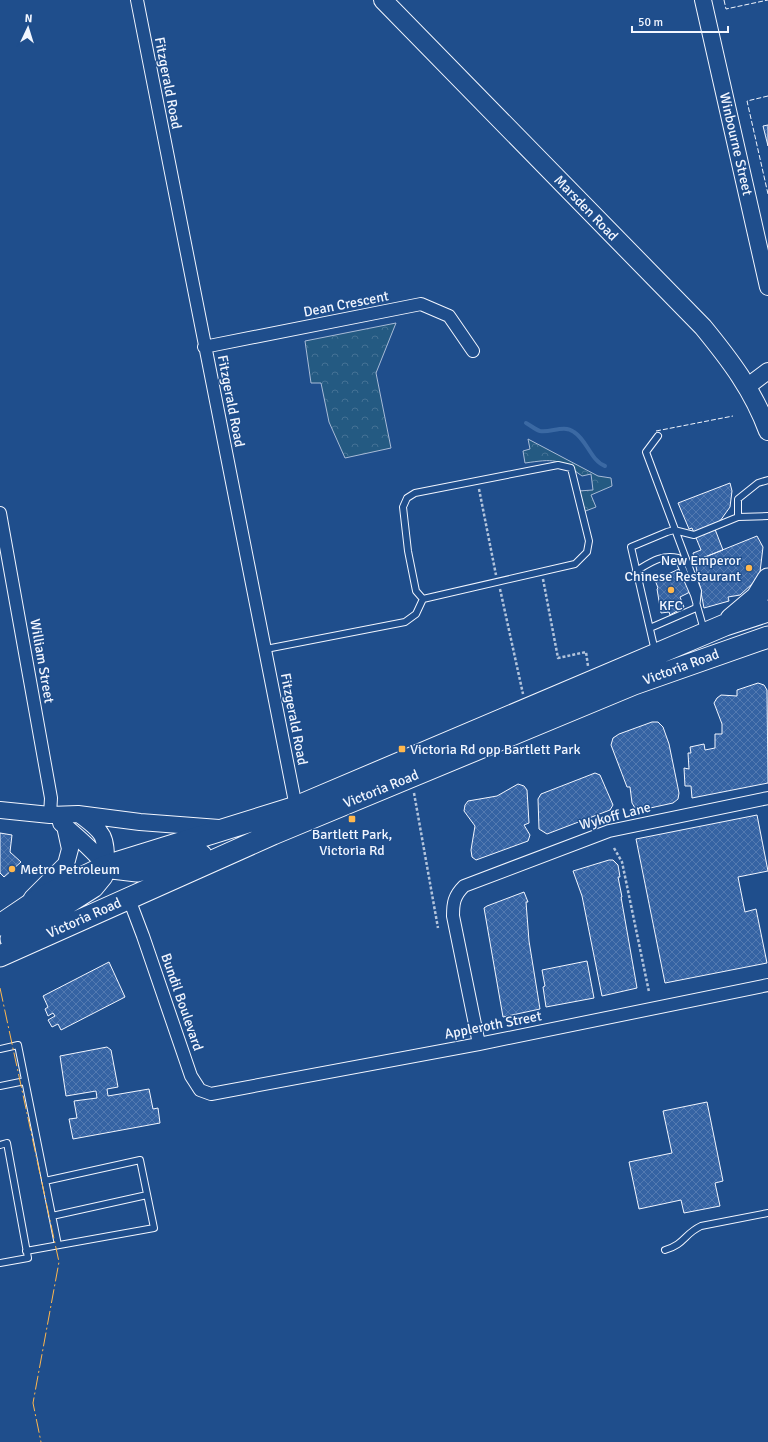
<svg xmlns="http://www.w3.org/2000/svg" width="768" height="1442" font-family="Signika,sans-serif">
<style>
.park{fill:url(#park-crowns);stroke:#a8bbd7}
.lines{fill:none;stroke-linecap:round;stroke-linejoin:round}
.stream{stroke:#3b69a3;stroke-width:4}
.building{fill:url(#building-cross-hatch);stroke:#f2f6ff}
.lane-casing{stroke:#f2f6ff;stroke-width:8}
.street-casing{stroke:#f2f6ff;stroke-width:14}
.secondary-casing{stroke:#f2f6ff;stroke-width:18}
.primary-casing{stroke:#f2f6ff;stroke-width:20}
.highway-casing{stroke:#f2f6ff;stroke-width:23}
.path{stroke:#b3c4dc;stroke-width:2.5;stroke-dasharray:3 2;stroke-linecap:butt}
.lane{stroke:#1f4e8c;stroke-width:6}
.street{stroke:#1f4e8c;stroke-width:12}
.secondary{stroke:#1f4e8c;stroke-width:16}
.primary{stroke:#1f4e8c;stroke-width:18}
.highway{stroke:#1f4e8c;stroke-width:21}
.fence{stroke:#f2f6ff;stroke-width:1;stroke-dasharray:5 2;stroke-linecap:butt}
.power{stroke:#ffb74d;stroke-width:1;stroke-dasharray:14 3 2 3;stroke-linecap:butt}
.poi-dot{fill:#ffb74d;stroke:#1f4e8c;stroke-width:1.5}
.labels{text-anchor:middle;dominant-baseline:central;stroke-width:3;stroke-linejoin:round;paint-order:stroke}
.street-label{font-size:14px;fill:#f2f6ff;stroke:#1f4e8c}
.poi-label{font-size:14px;fill:#f2f6ff;stroke:#1f4e8c}
</style>
<defs>
<pattern id="park-crowns" width="20" height="18" patternUnits="userSpaceOnUse"><rect width="20" height="18" fill="#245a82"/><path d="M2 6a3 3 0 1 1 6 0M12 15a3 3 0 1 1 6 0" fill="none" stroke="#447295"/></pattern>
<pattern id="building-cross-hatch" width="8" height="8" patternUnits="userSpaceOnUse"><rect width="8" height="8" fill="#3563a3"/><path d="M0 0l8 8M0 8l8-8" fill="none" stroke="#537ab1"/></pattern>
</defs>
<rect width="100%" height="100%" fill="#1f4e8c"/>
<!-- park -->
<path class="park" d="M396,323L376,373L391,448L345,458L329,422L321,383H311L305,341Z
M528,439L598,476L611,478L612,486L591,495L596,507L583,512L578,491L593,490L591,474L582,476C558,458 554,459 525,463L523,451L530,449Z"/>
<g class="lines">
<!-- stream -->
<path class="stream" d="M526,423C530,425 536,430 540,431C551,433 564,424 574,432C587,440 591,461 605,466"/>
</g>
<!-- building -->
<path class="building" d="M768,125V146L763,126Z
M730,483L732,491L730,507L720,521L713,524L723,550L695,561L693,553L701,550L692,528L689,529L678,503Z
M757,536L763,547L760,572L753,583L740,595L728,597L729,601L704,608L695,561Z
M679,569L690,592L680,597L684,607L670,615L669,612L661,613L657,589L658,588L655,580Z
M758,683L764,685L767,690L768,783L692,798L691,786H685L684,768L689,769L688,753H691L690,747L704,744L705,750L715,748V734H722V724L714,703L717,698L721,695L737,696V690Z
M652,722H658L663,727L669,744L679,793L678,799L673,803L641,810L635,808L632,803L630,787H627L611,745L613,738L619,734Z
M595,773L600,775L613,805L610,810L547,834L539,829L538,799L541,794Z
M518,784L524,786L527,790L529,823L524,825L530,835L528,841L476,860L472,857L471,850L475,826L464,811L465,805L468,801L497,796Z
M757,815L768,871L738,877L745,912L756,909L767,963L665,983L636,839Z
M0,833L12,835L10,852L21,862L4,877L0,873Z
M609,860H613L618,865L620,877H618L622,897H621L637,988L602,996L582,896L573,871Z
M524,892L528,902H526L529,941L540,1009L503,1017L484,908L487,906Z
M587,961L594,998L546,1007L543,987L545,986L542,970Z
M109,962L125,997L61,1030L58,1024L52,1027L48,1020L55,1016L53,1013L48,1016L45,1009L48,1007L43,996Z
M107,1047L111,1050L118,1087L107,1089L108,1096L149,1089L153,1109L158,1108L160,1123L73,1139L69,1119L77,1118L74,1101L97,1098L96,1091L66,1096L60,1056Z
M707,1102L723,1181L715,1183L720,1206L684,1213L681,1200L639,1209L629,1162L672,1153L663,1111Z"/>
<g class="lines">
<!-- lane casing -->
<g class="lane-casing">
<path id="lane" d="M658,436L646,452L698,591L696,608
M558,465L571,468L589,541L587,552L575,564L423,599L416,591L408,551L403,507L407,498L415,493Z
M738,517V499L758,483L768,480
M636,571C650,563 661,554 678,558L694,595L704,630
M650,628L696,608
M266,649L405,622L416,614L423,599
M655,651L631,547L667,532L674,530L694,535L738,517L768,516
M0,1049L18,1045L58,1245
M0,1086L25,1081
M0,1145L7,1143L28,1258L0,1263
M52,1216L147,1195
M665,1250C685,1244 684,1234 701,1226L768,1213
M26,1251L154,1228L140,1160L45,1181"/>
</g>
<!-- street casing -->
<g class="street-casing">
<path id="street" d="M137,0L296,807
M204,347L421,304L449,316L473,351
M0,513L51,798L50,815
M129,899L143,936L191,1076L200,1090L211,1094L479,1044L768,985
M479,1044L453,916C453,903 454,896 464,886L609,831L768,798"/>
</g>
<!-- secondary casing -->
<g class="secondary-casing">
<path id="secondary" d="M703,0L768,287
M748,386L768,371
M0,810L50,815L78,814L140,822L219,828
M80,815C105,833 106,836 106,866
M61,823C78,837 92,849 106,866
M32,898L66,864L70,849L65,826"/>
</g>
<!-- primary casing -->
<g class="primary-casing">
<path id="primary" d="M383,0L703,327C730,360 753,390 768,431"/>
</g>
<!-- highway casing -->
<g class="highway-casing">
<path id="highway" d="M731,619L757,597L768,579
M112,868L137,871L201,855
M0,925L40,898L106,866L296,807L725,625L768,611
M11,939L93,887L102,876L106,866
M0,956L273,834L634,684L768,637"/>
</g>
<!-- path -->
<path class="path" d="M479,489L496,575
M543,579L558,658L586,652L588,666
M500,589L523,694
M414,793L438,928
M614,848L622,862L649,992"/>
<!-- lane -->
<use href="#lane" class="lane"/>
<!-- street -->
<use href="#street" class="street"/>
<!-- secondary -->
<use href="#secondary" class="secondary"/>
<!-- primary -->
<use href="#primary" class="primary"/>
<!-- highway -->
<use href="#highway" class="highway"/>
<!-- fence -->
<path class="fence" d="M724,0L726,9L768,0
M768,96L747,101L768,194
M656,431L733,416"/>
<!-- power -->
<path class="power" d="M0,988L59,1262L33,1403L41,1442"/>
</g>
<!-- markers -->
<g class="poi-dot">
<circle cx="749" cy="568" r="4"/>
<circle cx="671" cy="590" r="4"/>
<rect x="398" y="745" width="8" height="8" rx="2"/>
<rect x="348" y="815" width="8" height="8" rx="2"/>
<circle cx="12" cy="869" r="4"/>
</g>
<g class="labels">
<!-- street labels -->
<g class="street-label">
<text transform="translate(168 83) rotate(79)">Fitzgerald Road</text>
<text transform="translate(736 144) rotate(77)">Winbourne Street</text>
<text transform="translate(586 208) rotate(46)">Marsden Road</text>
<text transform="translate(346 304) rotate(-11)">Dean Crescent</text>
<text transform="translate(231 401) rotate(79)">Fitzgerald Road</text>
<text transform="translate(42 661) rotate(80)">William Street</text>
<text transform="translate(681 667) rotate(-20)">Victoria Road</text>
<text transform="translate(294 719) rotate(79)">Fitzgerald Road</text>
<text transform="translate(381 789) rotate(-22)">Victoria Road</text>
<text transform="translate(615 816) rotate(-15)">Wykoff Lane</text>
<text transform="translate(84 918) rotate(-24)">Victoria Road</text>
<text transform="translate(182 1002) rotate(71)">Bundil Boulevard</text>
<text transform="translate(493 1025) rotate(-11)">Appleroth Street</text>
</g>
<!-- poi labels -->
<g class="poi-label">
<text x="741" y="560" text-anchor="end">New Emperor<tspan x="741" dy="16">Chinese Restaurant</tspan></text>
<text x="671" y="605">KFC</text>
<text x="410" y="749" text-anchor="start">Victoria Rd opp Bartlett Park</text>
<text x="352" y="834">Bartlett Park,<tspan x="352" dy="16">Victoria Rd</tspan></text>
<text x="20" y="869" text-anchor="start">Metro Petroleum</text>
</g>
</g>
<!-- north arrow -->
<g transform="translate(28 28) rotate(4)" stroke="#1f4e8c" stroke-width="3" paint-order="stroke">
<path d="M0-3L7 15L0 10L-7 15Z" fill="#f2f6ff"/>
<text y="-6" font-size="11" font-weight="bold" text-anchor="middle" fill="#f2f6ff">N</text>
</g>
<!-- scale -->
<path d="M632 26v6h96v-6" fill="none" stroke="#f2f6ff" stroke-width="2"/>
<text x="638" y="26" font-size="12" fill="#f2f6ff" stroke="#1f4e8c" stroke-width="3" paint-order="stroke">50 m</text>
</svg>
